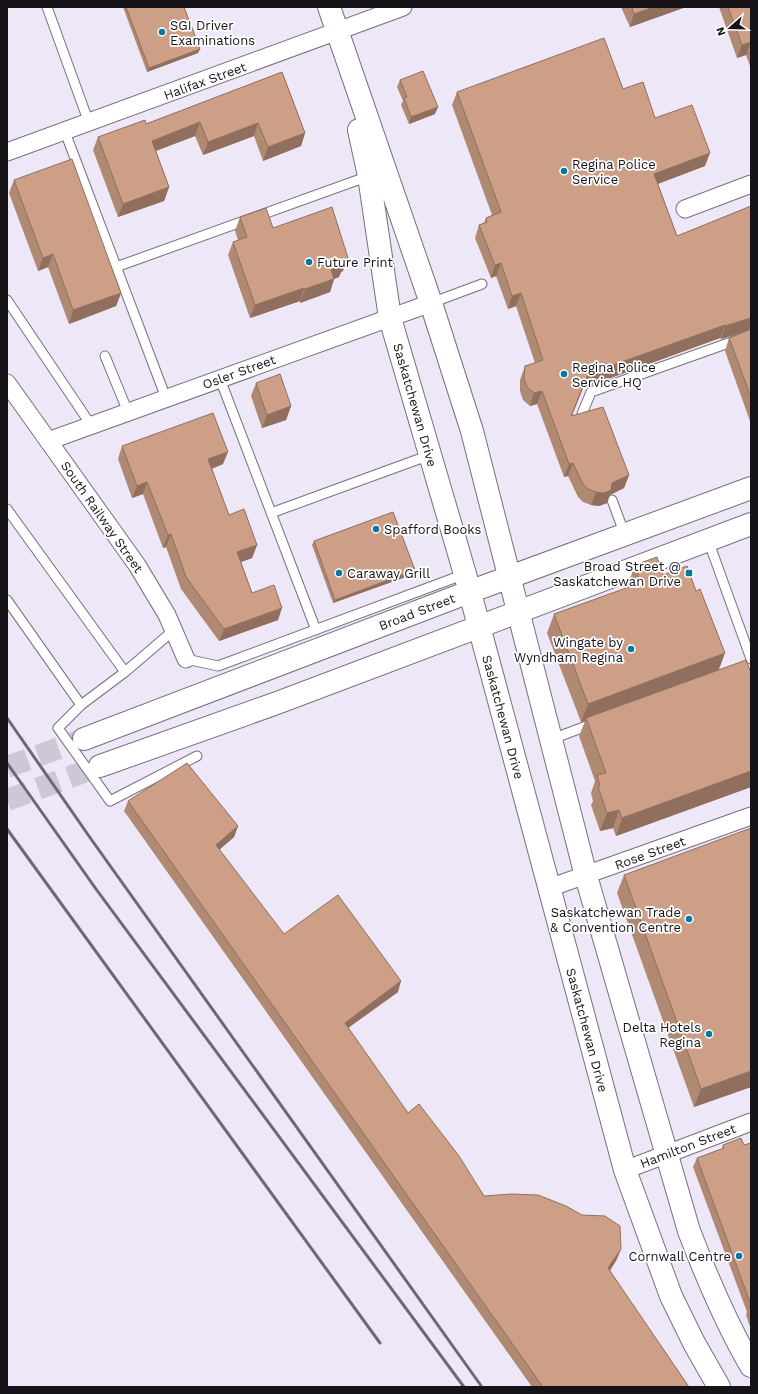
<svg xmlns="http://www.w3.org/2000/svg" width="758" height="1394" font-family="'Work Sans',sans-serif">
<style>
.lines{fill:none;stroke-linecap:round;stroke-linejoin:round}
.secondary-tunnel{stroke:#cdc7d6;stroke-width:22;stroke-dasharray:22 11;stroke-linecap:butt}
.lane-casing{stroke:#76707e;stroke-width:11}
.street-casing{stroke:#76707e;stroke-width:19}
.secondary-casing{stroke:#76707e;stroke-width:24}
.lane{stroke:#fff;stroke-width:9}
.street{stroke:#fff;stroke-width:17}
.secondary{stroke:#fff;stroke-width:22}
.rail{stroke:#6d6973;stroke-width:3}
.wall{fill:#b08973}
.shaded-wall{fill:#906f5e}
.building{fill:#cd9f86;stroke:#906f5e}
.poi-dot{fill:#0a77a1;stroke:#fff;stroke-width:1.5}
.labels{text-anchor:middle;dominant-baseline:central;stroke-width:3.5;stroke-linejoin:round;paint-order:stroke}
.poi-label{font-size:13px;fill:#151318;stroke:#fff;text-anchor:start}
.street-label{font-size:13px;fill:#151318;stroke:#fff}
</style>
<rect width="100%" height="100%" fill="#ede7f7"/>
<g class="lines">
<!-- secondary-tunnel -->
<path class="secondary-tunnel" d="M7,767L84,739
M7,800L100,766"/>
<!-- lane casing -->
<g class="lane-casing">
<path id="lane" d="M47,7L89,123
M65,132L166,398
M116,267L369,176
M7,300L91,425
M431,303L482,284
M105,356L128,412
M220,379L316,630
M582,414L591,392L751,335
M612,500L625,535
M7,509L125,672
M271,513L430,455
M708,540L751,659
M7,600L81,705
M174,630L125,672L81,705L58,728L110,801L197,756
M186,659L218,666L465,574
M552,739L592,724"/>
</g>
<!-- street casing -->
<g class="street-casing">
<path id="street" d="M7,152L403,7
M685,209L751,184
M7,383L137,565L167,615L186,659
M48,441L431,303
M549,888L751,816
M625,1170L751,1122"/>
</g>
<!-- secondary casing -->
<g class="secondary-casing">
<path id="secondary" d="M329,7L431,303L472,431L586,876L689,1231C707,1278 726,1323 751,1366
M359,130L369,176L390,318L465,574L625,1170L671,1296L694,1343L719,1387
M84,739L469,592L751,488
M100,766L277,703L751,524"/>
</g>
<!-- lane -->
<use href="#lane" class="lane"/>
<!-- street -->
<use href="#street" class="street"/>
<!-- secondary -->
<use href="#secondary" class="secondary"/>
<!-- rail -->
<path class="rail" d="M7,718L91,839L482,1387
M7,763L96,889L464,1387
M7,829L380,1343"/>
</g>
<!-- wall -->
<path class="wall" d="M123,7H184L200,49L198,53L147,72Z
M621,7H686L630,27Z
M719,7H751V69L746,55L737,58Z
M282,72L305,133L301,146L263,161L254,136L203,155L195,136L156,151L169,187L164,201L118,217L93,150L98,137L146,124Z
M400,80L435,114L409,124L401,105L403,101L397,87Z
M623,89L655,118L705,166L658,184L677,236L751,206V424L725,351L729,338L747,331L721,339L720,338L583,388L572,416L629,475L624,488L610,495L607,503L599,506L591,505L583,502L578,497L568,476L564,477L537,404L530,406L523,400L520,391V380L525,366L535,363L516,306L508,309L496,276L491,278L475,238L479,225L484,223L486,218L492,215L452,105L457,92Z
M14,180L121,293L116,306L69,324L48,267L38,271L9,193Z
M240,217L273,228L343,271L341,272L339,277L334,279L330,292L300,303V301L250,318L228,255L233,242L238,240L235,231Z
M256,383L291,406L286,420L262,428L251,396Z
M122,446L223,464L212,469L229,515L257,545L252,558L241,562L252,593L278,620L219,641L181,589L166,547L163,548L143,494L132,498L118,459Z
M314,541L415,570L414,574L333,603L312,545Z
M635,565L663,575L719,670L751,673V787L616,836L613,828L600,831L591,805L593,801L591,793L595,781L579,736L585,721L581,722L547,633L554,614L629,587L628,584Z
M128,801L238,826L234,837L219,850L284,934L398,992L348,1028L408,1113L484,1196L617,1259L610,1271L689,1387H532L124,811Z
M624,875L751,1087L694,1107L617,893Z
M751,1143V1330L746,1315L747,1312L693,1167L697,1158L722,1149L723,1145H744Z"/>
<!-- shaded-wall -->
<path class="shaded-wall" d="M654,7H686L630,27L634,14Z
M751,42L746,55L737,58L742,45Z
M200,49L198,53L147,72L149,68Z
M438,107L435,114L409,124L411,117Z
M200,122L195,136L147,154L152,141Z
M258,123L254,136L203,155L208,142Z
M305,133L301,146L263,161L268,147Z
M710,153L705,166L649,187L654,174Z
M169,187L164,201L118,217L123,204Z
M53,254L48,267L38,271L43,258Z
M348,258L343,271L341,272L339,277L334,279L330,292L300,303L305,289L342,260Z
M501,263L496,276L491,278L495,265Z
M304,288L300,301L250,318L255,305Z
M121,293L116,306L69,324L73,310Z
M521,293L516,306L508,309L512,296Z
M751,318V330L721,339L725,326Z
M725,325L720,338L583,388L566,429L588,374Z
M542,391L537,404L530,406L534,393Z
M291,406L286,420L262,428L267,415Z
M228,452L223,464L203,472L208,459Z
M573,463L568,476L564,477L569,464Z
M629,475L624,488L610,495L607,503L599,506L591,505L596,492L612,483Z
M147,482L143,494L132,498L137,486Z
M171,534L166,547L163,548L168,535Z
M257,545L252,558L233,565L237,552Z
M415,570L414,574L333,603L335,600Z
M282,608L278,620L219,641L224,629Z
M725,653L718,672L586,718L585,721L581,722L588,704Z
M751,771V787L616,836L622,818Z
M619,810L613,828L600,831L607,813Z
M238,826L234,837L212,856L216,845Z
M401,981L398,992L341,1033L345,1023Z
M751,1071V1087L694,1107L701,1089Z
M621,1249L617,1259L604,1279L608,1268Z"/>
<!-- building -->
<path class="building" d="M126,7H184L200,49L149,68Z
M632,7H654L634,14Z
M728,7H751V43V42L742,45Z
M604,38L623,89L643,82L655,118L692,105L710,153L654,174L677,236L751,206V318L725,326V325L588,374L571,416L603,407L629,475L612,483L611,490L604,493L596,492L588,489L583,484L573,463L569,464L542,391L534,393L527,387L524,378L525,366L543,360L521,293L512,296L501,263L495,265L479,225L487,222L486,218L501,212L457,92Z
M423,71L438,107L411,117L404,98L407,97L400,80Z
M282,72L305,133L268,147L258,123L208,142L200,122L152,141L169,187L123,204L98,137L145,120L146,124Z
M72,159L121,293L73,310L53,254L43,258L14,180Z
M332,207L348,258L342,260L344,264L331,269L334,279L305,289L304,288L255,305L233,242L247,237L240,217L266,208L273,228Z
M751,329V397L729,338Z
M280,374L291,406L267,415L256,383Z
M213,413L228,452L208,459L229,515L244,509L257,545L237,552L252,593L274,585L282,608L224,629L186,577L171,534L168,535L147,482L137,486L122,446Z
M393,512L415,570L335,600L314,541Z
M657,557L663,575L687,566L696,591L700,589L725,653L588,704L554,614L640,583L635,565Z
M746,660L751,673V771L622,818L619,810L607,813L598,787L600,786L597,775L606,773L586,718Z
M187,763L238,826L216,845L284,934L338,895L401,981L345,1023L408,1113L419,1104L459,1156L484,1196L512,1194L538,1195L566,1206L582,1215L605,1216L620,1226L621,1249L608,1268L689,1387H543L128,801Z
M751,828V1071L701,1089L624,875Z
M741,1138L744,1145L751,1143V1312L749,1306L751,1305L697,1158L724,1148L723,1145Z"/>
<!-- markers -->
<g class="poi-dot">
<circle cx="162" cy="32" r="4"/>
<circle cx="564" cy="171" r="4"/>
<circle cx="309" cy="262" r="4"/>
<circle cx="564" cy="374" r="4"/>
<circle cx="376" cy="529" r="4"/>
<circle cx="339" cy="573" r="4"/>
<rect x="685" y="569" width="8" height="8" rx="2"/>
<circle cx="631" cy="649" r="4"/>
<circle cx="689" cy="919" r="4"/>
<circle cx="709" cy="1034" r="4"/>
<circle cx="739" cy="1256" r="4"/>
</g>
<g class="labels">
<!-- poi labels -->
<g class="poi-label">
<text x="170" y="25">SGI Driver<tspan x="170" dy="15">Examinations</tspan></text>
<text x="572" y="164">Regina Police<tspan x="572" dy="15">Service</tspan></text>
<text x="317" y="262">Future Print</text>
<text x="572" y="367">Regina Police<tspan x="572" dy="15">Service HQ</tspan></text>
<text x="384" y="529">Spafford Books</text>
<text x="681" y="566" text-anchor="end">Broad Street @<tspan x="681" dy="15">Saskatchewan Drive</tspan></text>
<text x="347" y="573">Caraway Grill</text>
<text x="623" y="642" text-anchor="end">Wingate by<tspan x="623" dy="15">Wyndham Regina</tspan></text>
<text x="681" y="912" text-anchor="end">Saskatchewan Trade<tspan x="681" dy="15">&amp; Convention Centre</tspan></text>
<text x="701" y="1027" text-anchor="end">Delta Hotels<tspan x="701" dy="15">Regina</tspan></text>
<text x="731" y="1256" text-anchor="end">Cornwall Centre</text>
</g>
<!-- street labels -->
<g class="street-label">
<text transform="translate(205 81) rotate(-20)">Halifax Street</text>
<text transform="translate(239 372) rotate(-20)">Osler Street</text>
<text transform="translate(415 405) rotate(74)">Saskatchewan Drive</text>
<text transform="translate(102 517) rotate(55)">South Railway Street</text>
<text transform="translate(417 612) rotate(-21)">Broad Street</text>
<text transform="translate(503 717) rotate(75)">Saskatchewan Drive</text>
<text transform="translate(650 853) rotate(-20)">Rose Street</text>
<text transform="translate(587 1030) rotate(75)">Saskatchewan Drive</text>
<text transform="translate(688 1146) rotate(-21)">Hamilton Street</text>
</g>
</g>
<!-- border -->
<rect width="758" height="1394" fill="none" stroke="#151318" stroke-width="16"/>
<!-- north arrow -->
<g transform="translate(730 28) rotate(250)" stroke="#ffffff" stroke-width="3" paint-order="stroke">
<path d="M0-3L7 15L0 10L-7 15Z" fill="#151318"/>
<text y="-6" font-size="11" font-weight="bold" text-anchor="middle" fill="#151318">N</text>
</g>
</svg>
